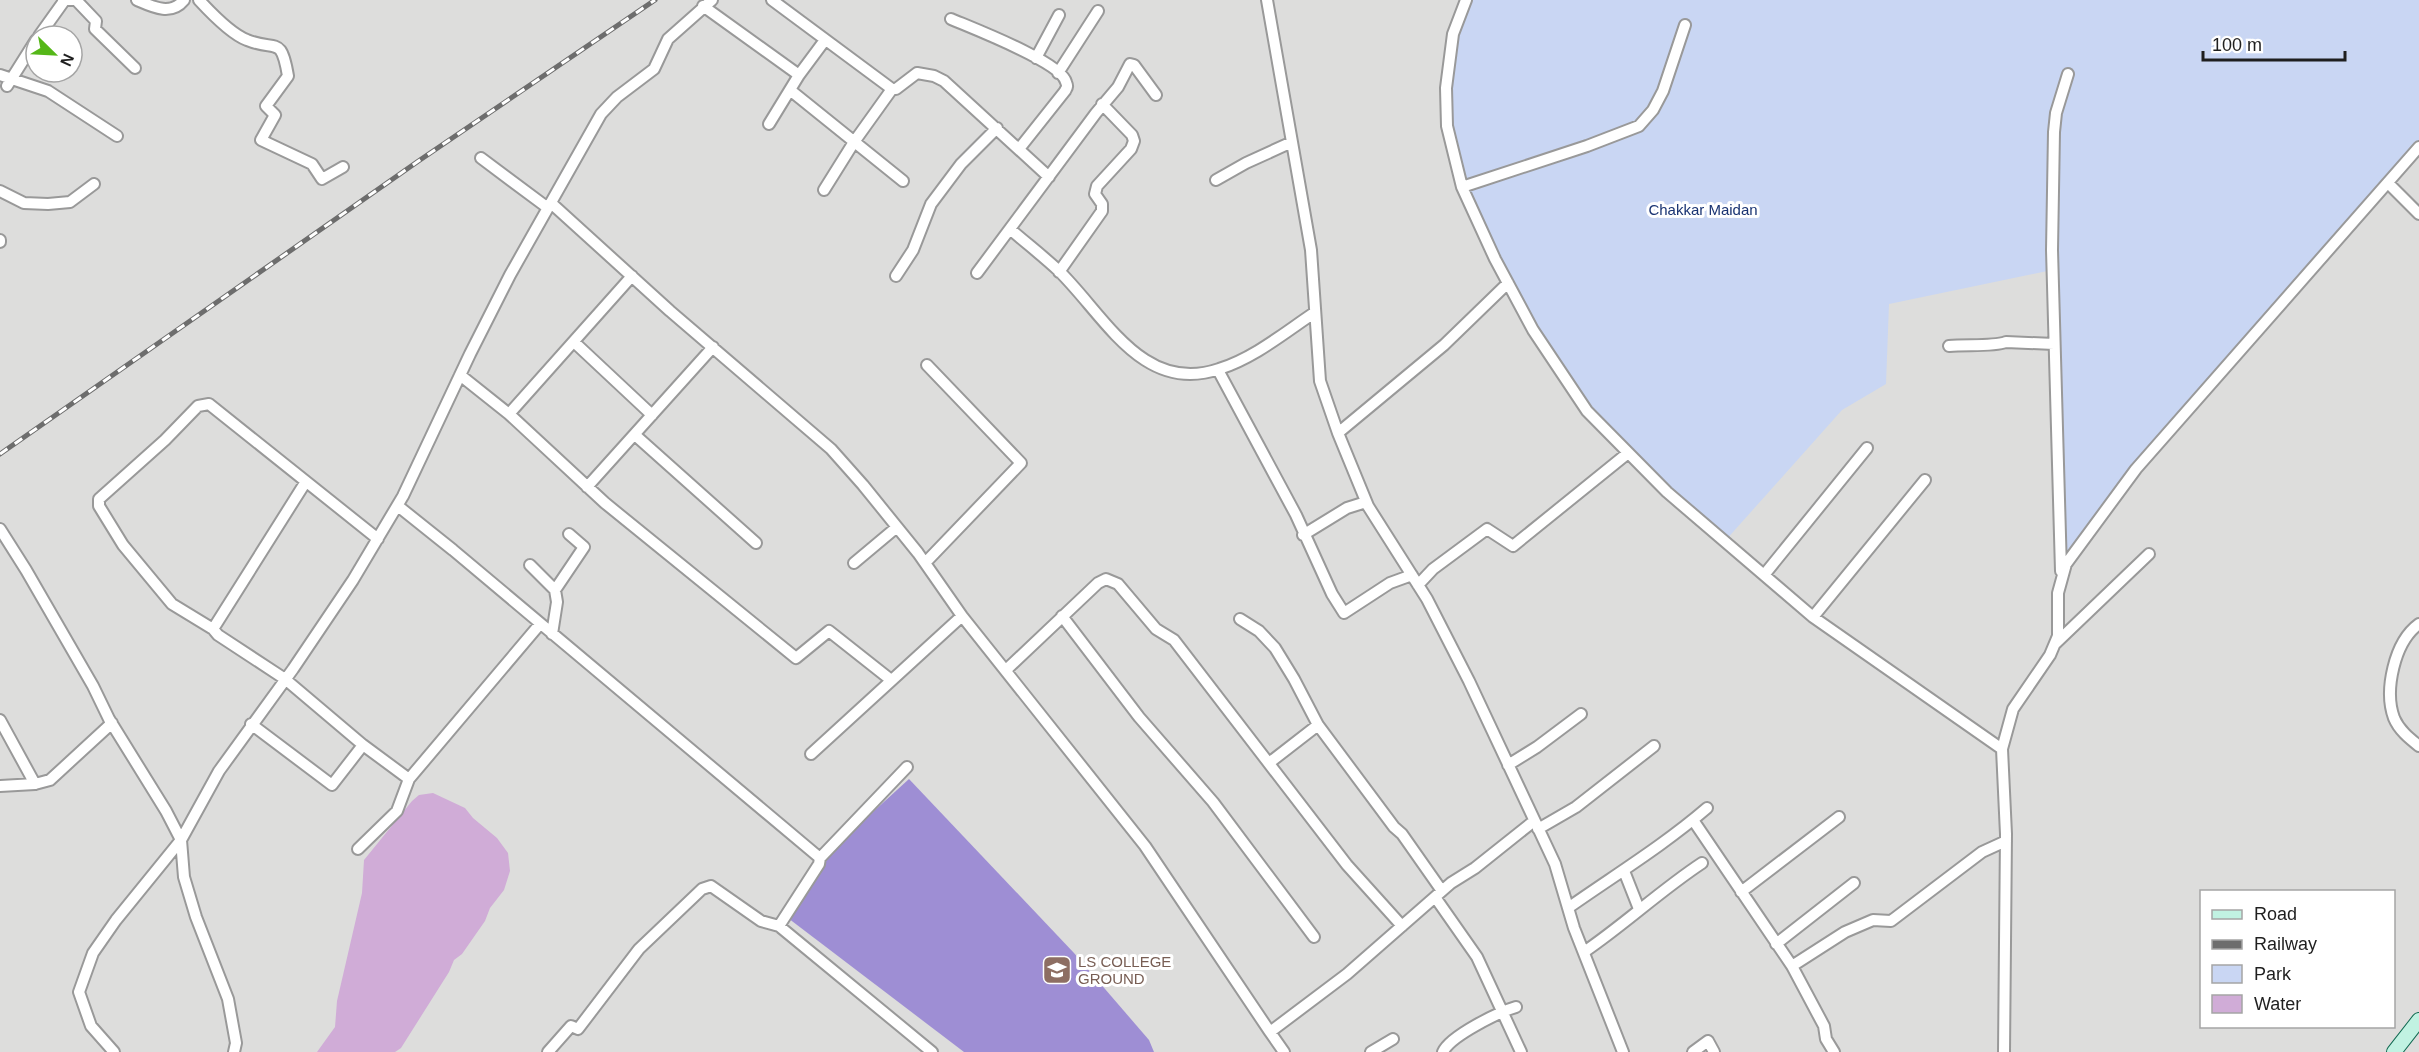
<svg xmlns="http://www.w3.org/2000/svg" width="2419" height="1052" font-family="Helvetica,sans-serif">
<style>
.residential{fill:#dddddc;fill-rule:evenodd}
.park{fill:#c9d6f3}
.pitch{fill:#9e8ed4}
.water{fill:#d0acd7}
.lines{fill:none;stroke-linecap:round;stroke-linejoin:round}
.street-casing{stroke:#999;stroke-width:14}
.secondary-casing{stroke:#126a52;stroke-width:16}
.street{stroke:#fff;stroke-width:10}
.secondary{stroke:#c1f2e2;stroke-width:14}
.rail-casing{stroke:#6d6d6d;stroke-width:5}
.rail{stroke:#fff;stroke-width:3;stroke-dasharray:9;stroke-linecap:butt}
.labels{text-anchor:middle;dominant-baseline:central;stroke-width:6;stroke-linejoin:round;paint-order:stroke}
.park-label{font-size:15px;fill:#193372;stroke:#fff}
.education-label{font-size:15px;fill:#785e54;stroke:#fff;text-anchor:start}
</style>
<rect width="100%" height="100%" fill="#e7efe9"/>
<!-- residential -->
<path class="residential" d="M0,0H2419V1052H0ZM36,36H72V72H36ZM2202,892H2394V1026H2202Z"/>
<!-- park -->
<path class="park" d="M1466,0H2419V147L2136,469L2066,564L2052,270L1889,304L1886,384L1842,410L1725,541L1587,411L1533,330L1462,186L1446,88Z"/>
<!-- pitch -->
<path class="pitch" d="M909,779L1074,953L1149,1040L1154,1052H964L784,915L840,842Z"/>
<!-- water -->
<path class="water" d="M433,793L465,808L473,818L497,838L508,853L510,871L504,890L490,908L485,921L462,954L454,960L449,972L401,1048L395,1052H317L335,1027L337,1001L362,893L364,860L412,801L419,795Z"/>
<g class="lines">
<!-- street casing -->
<g class="street-casing">
<path id="street" d="M63,0H76L96,21L95,29L135,68
M137,0C153,7 171,16 184,0
M199,0C211,13 231,34 247,40C276,52 281,34 288,76L266,106L275,115L261,140L312,164L322,179L343,167
M772,0L892,89H896L917,73L934,76L944,81L1049,177
M1267,0L1311,250L1320,381L1338,433L1368,506L1427,599L1469,681L1555,864L1574,928L1623,1052
M1466,0L1453,34L1446,88L1447,126L1462,187L1495,259L1533,330L1587,411L1667,492L1813,617L2002,749
M703,6L799,75L769,124
M951,19C972,28 1061,62 1066,82C1068,87 1067,87 1065,91L1019,149
M39,36L64,1
M1036,58L1059,15
M1058,73L1098,11
M0,75L48,91L117,136
M799,75L825,40
M7,86L36,40
M790,90L903,181
M481,158L548,208
M1216,180L1246,163L1292,142
M2388,183L2419,214
M1462,187L1587,146L1639,126L1653,110L1663,91L1685,25
M824,190L854,142L892,89
M0,191L24,203L48,204L70,202L94,184
M551,203L670,311L831,449L863,485L918,553L962,616L1145,846L1270,1032
M1010,229C1026,243 1043,256 1059,271C1105,316 1143,395 1219,369C1254,358 1284,333 1314,313
M0,240V242
M1059,272L1102,211V204L1095,194L1097,186L1131,149L1134,141L1132,135L1102,104
M977,273L1096,113L1118,87L1130,64L1134,65L1156,95
M896,276L913,250L931,204L961,164L997,128
M574,342L652,415
M1949,346C1965,344 1992,347 2006,342L2054,344
M1218,370L1296,515L1332,594L1344,613L1390,583L1412,575
M460,375L509,414L605,503L796,658L829,631L891,680
M509,414L632,276
M1338,433L1444,345L1508,283
M635,435L756,543
M587,487L713,347
M398,506L453,550L820,858L819,864L779,926L761,921L711,886L702,889L639,949L578,1029L571,1026L548,1052
M0,529L26,570L93,686L109,719L166,811L181,840L116,920L93,953L79,992L91,1026L114,1052
M1303,535L1347,508L1366,502
M854,563L897,527
M925,563L1021,463L927,365
M530,565L555,590
M2061,571L2052,250L2054,132L2056,113L2068,74
M1764,575L1867,448
M1418,585L1433,569L1487,529L1513,546L1628,453
M1062,616L1139,717L1213,802L1314,937
M1813,617L1925,480
M1240,619L1259,631L1275,648L1294,679L1318,725L1394,827L1402,834L1442,891
M2419,624C2394,642 2384,691 2394,718C2399,730 2409,738 2419,746
M213,629L305,483
M552,634L557,602L555,590L584,547L569,534
M2056,643L2149,554
M1006,670L1098,583L1106,579L1118,584L1156,629L1174,640L1347,865L1402,926
M0,720L35,784
M251,724L332,785L363,745L409,779
M363,745L285,679L218,635L213,629L172,604L123,545L99,506V499L165,440L198,406L209,404L378,539
M811,754L962,616
M1269,763L1318,725
M1508,765L1537,747L1581,714
M0,786L35,784L50,780L112,723
M1693,820L1792,966L1824,1026L1826,1039L1834,1052
M1538,829L1576,807L1654,746
M358,849L397,811L409,779L540,624
M820,858L907,767
M1624,871L1639,909
M1741,892L1839,817
M1435,897L1477,957L1521,1052
M1568,908C1615,875 1664,845 1707,808
M779,926L932,1052
M1776,944L1854,883
M1584,952C1625,924 1661,890 1702,863
M1792,966L1845,932L1873,920L1891,921L1982,852L2006,841
M234,1052L236,1043L228,999L196,917L184,877L181,840L219,771L293,669L353,580L403,496L470,354L510,275L601,114L617,97L654,69L668,39L712,0
M1284,1052L1270,1032L1347,974L1451,883L1475,868L1534,821
M1371,1052L1393,1039
M1443,1052C1450,1036 1499,1012 1516,1007
M1693,1052L1708,1041L1714,1052
M2004,1052L2006,834L2002,749L2013,709L2050,655L2058,636V593L2066,564L2136,469L2419,147"/>
</g>
<!-- secondary casing -->
<g class="secondary-casing">
<path id="secondary" d="M2394,1052L2419,1020"/>
</g>
<!-- street -->
<use href="#street" class="street"/>
<!-- secondary -->
<use href="#secondary" class="secondary"/>
<!-- rail casing -->
<g class="rail-casing">
<path id="rail" d="M0,454L417,162L655,0"/>
</g>
<!-- rail -->
<use href="#rail" class="rail"/>
</g>
<!-- icons -->
<defs>
<g id="university-square" transform="scale(1.5)"><rect x="-9" y="-9" width="18" height="18" rx="4" fill="#8d6e63" stroke="#fff"/><path d="M0-5L7-2L0 1L-7-2ZM-4 1L0 2.5L4 1V4Q0 6-4 4Z" fill="#fff"/></g>
</defs>
<g fill-rule="evenodd">
<use href="#university-square" x="1057" y="970"/>
</g>
<g class="labels">
<!-- park labels -->
<g class="park-label">
<text x="1703" y="209">Chakkar Maidan</text>
</g>
<!-- education labels -->
<g class="education-label">
<text x="1078" y="961">LS COLLEGE<tspan x="1078" dy="17">GROUND</tspan></text>
</g>
</g>
<!-- legend -->
<rect x="2200" y="890" width="195" height="138" fill="#ffffff" stroke="#a5a5a5" stroke-width="1.5"/>
<rect x="2212" y="910" width="30" height="9" fill="#c1f2e2" stroke="#a5a5a5" stroke-width="1.5"/>
<text x="2254" y="920" font-size="18" fill="#1f1f1f">Road</text>
<rect x="2212" y="940" width="30" height="9" fill="#6d6d6d" stroke="#a5a5a5" stroke-width="1.5"/>
<text x="2254" y="950" font-size="18" fill="#1f1f1f">Railway</text>
<rect x="2212" y="965" width="30" height="18" fill="#c9d6f3" stroke="#a5a5a5" stroke-width="1.5"/>
<text x="2254" y="980" font-size="18" fill="#1f1f1f">Park</text>
<rect x="2212" y="995" width="30" height="18" fill="#d0acd7" stroke="#a5a5a5" stroke-width="1.5"/>
<text x="2254" y="1010" font-size="18" fill="#1f1f1f">Water</text>
<!-- north arrow -->
<g transform="translate(54 54) rotate(114)"><circle r="28" fill="#ffffff" stroke="#a5a5a5" stroke-width="1.5"/>
<path d="M0-4.5L10 22L0 15L-10 22Z" fill="#55b718"/>
<text y="-9" font-size="16" font-weight="bold" text-anchor="middle" fill="#1f1f1f">N</text>
</g>
<!-- scale -->
<path d="M2203 51v9h142v-9" fill="none" stroke="#1f1f1f" stroke-width="3"/>
<text x="2212" y="51" font-size="18" fill="#1f1f1f" stroke="#ffffff" stroke-width="4.5" paint-order="stroke">100 m</text>
</svg>
